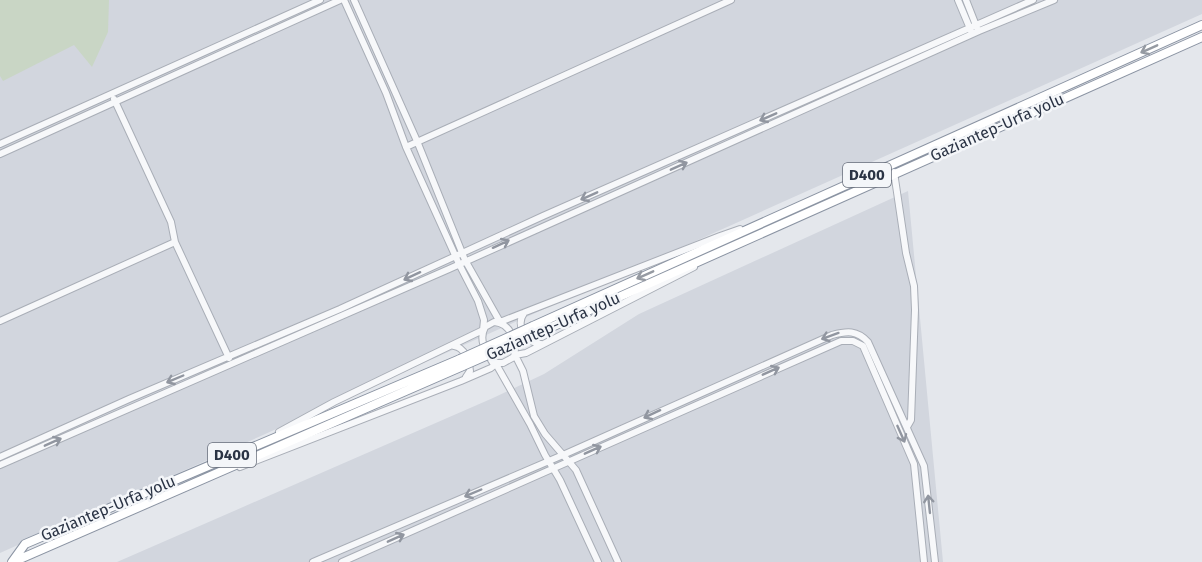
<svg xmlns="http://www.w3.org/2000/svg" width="1202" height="562" font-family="'Fira Sans',sans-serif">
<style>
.built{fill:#d2d6de}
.green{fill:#c9d6c5}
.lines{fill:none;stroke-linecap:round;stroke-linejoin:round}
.minor-casing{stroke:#a9aeb7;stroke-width:8}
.highway-casing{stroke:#8b94a3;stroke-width:10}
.minor{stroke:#f7f8fa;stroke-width:6}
.highway{stroke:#fff;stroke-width:8}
.highway-bridge-casing{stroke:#8b94a3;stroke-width:10;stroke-linecap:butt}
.highway-bridge{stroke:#fff;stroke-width:8}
.oneway{stroke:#959aa2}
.oneway2{stroke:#9196a0}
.labels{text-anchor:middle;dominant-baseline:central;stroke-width:5;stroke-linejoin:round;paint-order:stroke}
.shield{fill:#f4f6f9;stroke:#676e7b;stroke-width:1.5}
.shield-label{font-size:15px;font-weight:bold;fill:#2b3445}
.street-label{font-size:16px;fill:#2b3445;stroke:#f4f6f9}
</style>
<rect width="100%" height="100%" fill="#e4e7ec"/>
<!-- built -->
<path class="built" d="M0,0H1202V14L0,553Z
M908,191L943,562H117L493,398L544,374L639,314Z"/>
<!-- green -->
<path class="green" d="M0,0H109L108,32L92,67L74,45L3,81L0,76Z"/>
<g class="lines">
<!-- minor casing -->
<g class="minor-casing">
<path id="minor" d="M354,0L417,141L465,260L500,322L720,236L740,229
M958,0L971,31
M966,0L977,28
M114,99L171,222L175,242L229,358
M0,144L320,0
M406,147L731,0
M0,154L340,0
M894,172L906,253L914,286L915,310L911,420L907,427
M524,313C515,326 526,343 541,344
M0,321L175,242
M494,322C511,323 517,342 514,357L503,363H493C486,352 478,340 485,327Z
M454,346C465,347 469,362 470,371L466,377
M279,432L334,402L483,330L484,320L478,301L459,264L406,147L386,93L344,0
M0,457L129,399L340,309L543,216L1033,0
M0,465L449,269L979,31L1054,0
M240,467L461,381L491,368L496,364L530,424L545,455L560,480L598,562
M313,562L563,455L832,335C847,331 857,330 868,342L924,466L935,562
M342,562L841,341H853L863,346L914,464L924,562
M618,562L576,470L545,434L534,416L523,371L515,355L526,353L694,267"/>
</g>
<!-- highway casing -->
<g class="highway-casing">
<path id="highway" d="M533,326L1202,25
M536,334L1202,37
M12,562L25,544L460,359
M13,562L463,366"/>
</g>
<!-- minor -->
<use href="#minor" class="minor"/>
<!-- highway -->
<use href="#highway" class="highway"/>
<!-- highway-bridge casing -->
<g class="highway-bridge-casing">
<path id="highway-bridge" d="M460,359L533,326
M463,366L536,334"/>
</g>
<!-- highway-bridge -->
<use href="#highway-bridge" class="highway-bridge"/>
</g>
<!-- one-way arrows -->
<defs><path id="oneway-shaft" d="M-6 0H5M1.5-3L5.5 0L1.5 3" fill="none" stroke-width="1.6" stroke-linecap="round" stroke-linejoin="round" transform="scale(1.5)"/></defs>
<g class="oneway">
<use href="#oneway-shaft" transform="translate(1149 49) rotate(156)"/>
<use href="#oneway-shaft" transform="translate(645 275) rotate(156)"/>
</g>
<g class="oneway2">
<use href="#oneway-shaft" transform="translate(768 117) rotate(156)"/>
<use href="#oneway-shaft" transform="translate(679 166) rotate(-24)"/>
<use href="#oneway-shaft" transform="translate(589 196) rotate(156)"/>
<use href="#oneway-shaft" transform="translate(501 244) rotate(-25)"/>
<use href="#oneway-shaft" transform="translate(412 276) rotate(155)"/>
<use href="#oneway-shaft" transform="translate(830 336) rotate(160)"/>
<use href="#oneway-shaft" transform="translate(771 371) rotate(-24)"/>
<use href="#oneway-shaft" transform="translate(175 379) rotate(157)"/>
<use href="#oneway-shaft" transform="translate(652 414) rotate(155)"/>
<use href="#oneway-shaft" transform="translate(901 434) rotate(66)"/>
<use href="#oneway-shaft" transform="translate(53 442) rotate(-24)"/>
<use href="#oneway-shaft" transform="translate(593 450) rotate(-24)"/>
<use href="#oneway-shaft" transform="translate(473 493) rotate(157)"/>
<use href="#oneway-shaft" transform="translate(929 504) rotate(-96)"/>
<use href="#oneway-shaft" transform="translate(396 538) rotate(-24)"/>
</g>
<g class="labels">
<!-- shield labels -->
<g class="shield">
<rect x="843" y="163" width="48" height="24" rx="4.5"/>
<rect x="208" y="443" width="48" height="24" rx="4.5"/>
</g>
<g class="shield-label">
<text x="867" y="175">D400</text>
<text x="232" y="455">D400</text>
</g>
<!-- street labels -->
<g class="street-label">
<text transform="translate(997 127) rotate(-24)">Gaziantep-Urfa yolu</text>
<text transform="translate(553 326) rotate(-24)">Gaziantep-Urfa yolu</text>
<text transform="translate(108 508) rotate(-23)">Gaziantep-Urfa yolu</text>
</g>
</g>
</svg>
